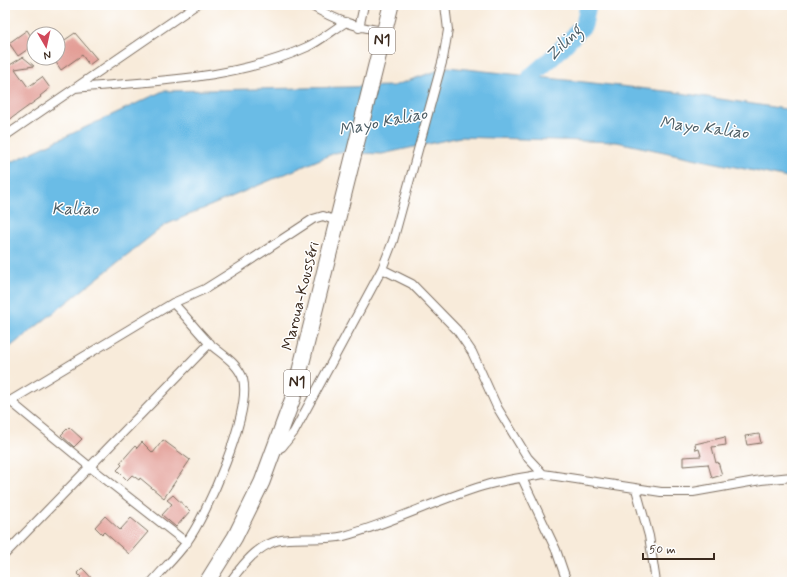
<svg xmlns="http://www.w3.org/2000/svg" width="797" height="587" font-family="Mynerve,sans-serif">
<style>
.water{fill:#6bbce6;stroke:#537382}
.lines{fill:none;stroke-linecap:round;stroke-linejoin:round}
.river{stroke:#6bbce6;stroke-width:17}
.building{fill:#e39f97}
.street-casing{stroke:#7d6e60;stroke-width:10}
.highway-casing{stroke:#7d6e60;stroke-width:17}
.street{stroke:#fff;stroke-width:8}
.highway{stroke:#fff;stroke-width:15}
.labels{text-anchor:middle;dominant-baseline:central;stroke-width:3;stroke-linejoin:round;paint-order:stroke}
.shield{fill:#fff;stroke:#766a62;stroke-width:1}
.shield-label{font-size:15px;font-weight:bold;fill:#3b2a1e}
.street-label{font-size:16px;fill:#3b2a1e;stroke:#fff}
.water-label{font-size:17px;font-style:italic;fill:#4c5d64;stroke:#fff}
</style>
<rect width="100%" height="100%" fill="#fff"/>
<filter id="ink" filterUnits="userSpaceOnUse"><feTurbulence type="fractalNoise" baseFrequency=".025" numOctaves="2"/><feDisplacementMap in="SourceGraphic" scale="8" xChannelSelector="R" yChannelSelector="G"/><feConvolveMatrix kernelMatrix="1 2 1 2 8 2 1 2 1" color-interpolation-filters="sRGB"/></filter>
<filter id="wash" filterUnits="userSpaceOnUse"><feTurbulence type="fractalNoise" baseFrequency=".012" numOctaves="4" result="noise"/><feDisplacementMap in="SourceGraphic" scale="16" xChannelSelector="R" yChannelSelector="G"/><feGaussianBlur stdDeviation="0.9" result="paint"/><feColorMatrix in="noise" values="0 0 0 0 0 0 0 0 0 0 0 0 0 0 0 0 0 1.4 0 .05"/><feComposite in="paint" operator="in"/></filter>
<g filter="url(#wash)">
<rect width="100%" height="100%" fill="#f8ebda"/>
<!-- water -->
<path class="water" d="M448,67L674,92L792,110V179L617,142L460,137L382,154L337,152L165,225L5,351V165L163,91L393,86Z"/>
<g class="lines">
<!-- river -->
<path class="river" d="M531,76L554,56L584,25L588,5"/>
</g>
<g id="blocks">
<!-- building -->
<path class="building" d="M27,30L34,41V45L18,56L9,43Z
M75,33L97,59L89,65L82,55L61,70L53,58H58V54L64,50L59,44Z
M23,57L34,66L15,69L28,87L42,77L50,88L40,96L41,97L5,123V68Z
M69,427L82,439L74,447L61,435Z
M759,434L761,443L747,445L745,436Z
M725,437L726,445L712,447L716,463L718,462L722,475L712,478L708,464L683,466V457L701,456L699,449L696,450L695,444Z
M163,440L190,460L164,498L140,478L139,480L132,475L127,480L117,470L122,465L120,463L135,446L137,448L142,442L153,453Z
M173,495L190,511L176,527L162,515L172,504L167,500Z
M105,516L120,530L131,518L148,532L129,554L104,532L102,534L95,527Z
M82,568L86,572L95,582H75L81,577L77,573Z"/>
</g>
</g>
<g filter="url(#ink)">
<use href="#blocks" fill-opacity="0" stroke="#7d6e60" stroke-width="1"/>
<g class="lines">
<!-- street casing -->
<g class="street-casing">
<path id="street" d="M310,5C337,21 354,27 385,31
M359,28L364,5
M75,88C152,81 235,80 307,47C320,41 333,30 346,22
M5,136L196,5
M382,269L412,284L457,330L472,352L497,407L528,458L543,474L661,492H693L761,480L792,477
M10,401L90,467L187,543
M5,404L173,303L205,289L240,267L313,219L323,216L337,221
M276,450L282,447L294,432L382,269L393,241L443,59L448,30L445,5
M522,478L556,550L567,582
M636,489L649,536L656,582
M5,554L210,343
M152,582C163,569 176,557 186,543C207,515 252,412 243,379C238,363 221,354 210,344C197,331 186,316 173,303
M230,582C240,568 253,551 269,544C287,534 321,542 344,536C391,523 436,500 483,486C502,480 523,478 543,474"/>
</g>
<!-- highway casing -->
<g class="highway-casing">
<path id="highway" d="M207,582L235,537L262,482L293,398L391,5"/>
</g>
<!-- street -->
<use href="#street" class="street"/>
<!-- highway -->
<use href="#highway" class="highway"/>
</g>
</g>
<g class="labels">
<!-- shield labels -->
<g class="shield">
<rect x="369" y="28" width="26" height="26" rx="3"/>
<rect x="284" y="370" width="26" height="26" rx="3"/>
</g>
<g class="shield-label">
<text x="382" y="41">N1</text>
<text x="297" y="383">N1</text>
</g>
<!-- street labels -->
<g class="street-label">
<text transform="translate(301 296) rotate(-76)">Maroua-Kousséri</text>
</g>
<!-- water labels -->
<g class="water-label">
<text transform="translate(564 43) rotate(-46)">Ziling</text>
<text transform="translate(383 122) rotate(-11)">Mayo Kaliao</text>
<text transform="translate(704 128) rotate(7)">Mayo Kaliao</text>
<text x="75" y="209">Kaliao</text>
</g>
</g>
<!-- margin -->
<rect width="797" height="587" fill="none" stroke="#fff" stroke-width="20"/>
<!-- north arrow -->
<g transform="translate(46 46) rotate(171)"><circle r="19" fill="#ffffff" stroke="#b1aaa5"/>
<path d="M0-3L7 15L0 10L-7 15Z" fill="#d1495b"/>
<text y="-6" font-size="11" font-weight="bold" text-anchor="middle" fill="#3b2a1e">N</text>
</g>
<!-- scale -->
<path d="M643 553v6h71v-6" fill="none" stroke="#3b2a1e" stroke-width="2"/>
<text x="649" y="553" font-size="12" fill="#3b2a1e" stroke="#ffffff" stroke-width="3" paint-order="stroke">50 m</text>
</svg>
